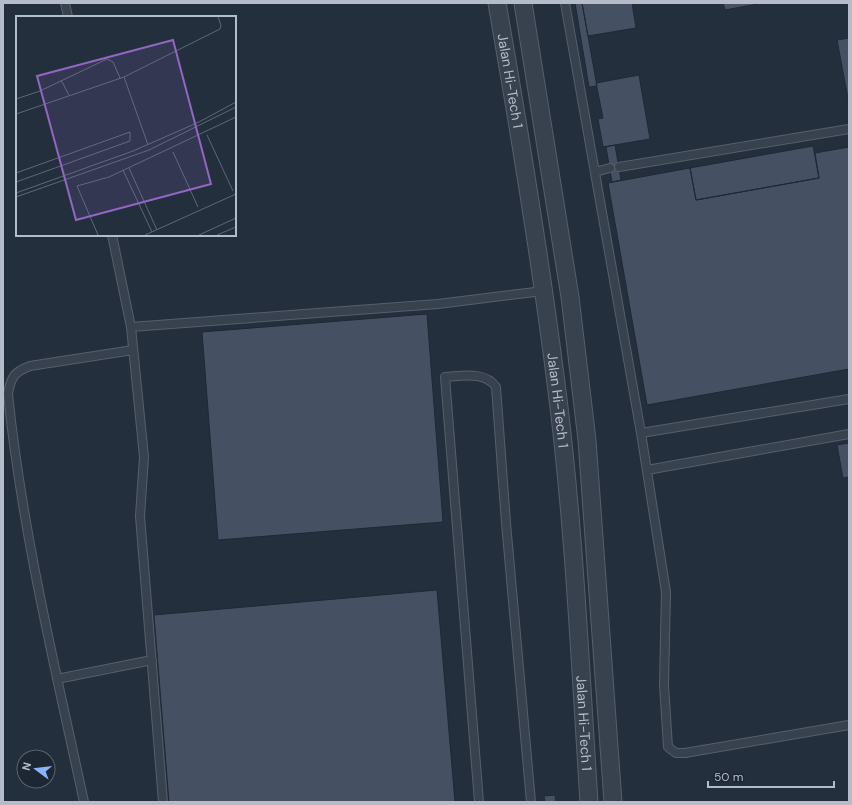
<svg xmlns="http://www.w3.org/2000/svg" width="852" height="805" font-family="'DM Sans',sans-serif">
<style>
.building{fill:#455162;stroke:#1f2835}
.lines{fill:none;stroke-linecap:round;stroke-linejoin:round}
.lane-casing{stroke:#565f6c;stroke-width:10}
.street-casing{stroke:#565f6c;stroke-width:19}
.lane{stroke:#38414e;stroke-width:8}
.street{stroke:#38414e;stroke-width:17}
.labels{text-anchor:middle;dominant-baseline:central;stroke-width:4;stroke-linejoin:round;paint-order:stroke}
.street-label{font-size:14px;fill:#b4bcc9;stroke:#1d2633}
.inset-road{fill:none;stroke:#5e6776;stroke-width:1}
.view{fill:#9266c3;fill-opacity:0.15;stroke:#9266c3;stroke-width:2}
.inset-edge{fill:none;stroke:#b4bcc9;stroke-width:2}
</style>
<rect width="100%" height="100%" fill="#242f3e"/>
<!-- building -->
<path class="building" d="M575,3H582L597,86L589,87Z
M582,3H632L636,28L588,36Z
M723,3H763L725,10Z
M849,38V104L837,40Z
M639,75L650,139L603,147L598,119L603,118L596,83Z
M615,145L621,180L612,182L606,147Z
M813,146L819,178L696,200L690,168Z
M849,147V369L647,405L608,183L690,168L696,200L819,178L815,153Z
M427,314L443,522L218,540L202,332Z
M849,443V477L843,478L837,445Z
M437,590L455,802H169L154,615Z
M555,795L556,802H545L544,796Z"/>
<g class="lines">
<!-- lane casing -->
<g class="lane-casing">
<path id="lane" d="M65,3L68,17
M565,3L641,433L666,592L664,685L668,747L676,753H685L849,725
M619,167L849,129
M595,172L610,168
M112,235L131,327
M641,433L849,399
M647,470L849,434
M57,679L152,660
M84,802C55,667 22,531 8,394C11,377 14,372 30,366L133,350
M163,802L140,516L144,457L131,327L438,304L543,291
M479,802L445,377C463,376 485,371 496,387L506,523L531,802"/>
</g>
<!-- street casing -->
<g class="street-casing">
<g id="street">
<path id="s1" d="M497,3C519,129 540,256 556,383C574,522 580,662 589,802"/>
<path d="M523,3L570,297L587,440L613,802"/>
</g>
</g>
<!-- lane -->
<use href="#lane" class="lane"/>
<!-- street -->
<use href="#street" class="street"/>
</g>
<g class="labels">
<!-- street labels -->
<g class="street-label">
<text stroke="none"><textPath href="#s1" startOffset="79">Jalan Hi-Tech 1</textPath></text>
<text stroke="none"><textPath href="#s1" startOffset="402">Jalan Hi-Tech 1</textPath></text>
<text stroke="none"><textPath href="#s1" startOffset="726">Jalan Hi-Tech 1</textPath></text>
</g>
</g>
<!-- overview -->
<g transform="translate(16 16)">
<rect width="220" height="220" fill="#242f3e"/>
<path class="inset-road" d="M108,61L204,13L205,9L202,1M45,64L53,79M0,83L24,75L91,43L97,46L104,62M0,98L108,61L132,129M191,119L217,175M157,136L182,191M113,152L141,214M107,154L136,216M0,157L114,116V125L0,166M0,177L117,135L183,106L220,86M0,181L133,134L220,91M82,219L61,170L93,161L220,101M129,219L220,178M183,219L220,202M201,219L220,211"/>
<path class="view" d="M157,24L195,168L60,204L21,60Z"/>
<rect width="220" height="220" class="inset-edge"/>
</g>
<!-- border -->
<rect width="852" height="805" fill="none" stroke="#b4bcc9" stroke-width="8"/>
<!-- north arrow -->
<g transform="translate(36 769) rotate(285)"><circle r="19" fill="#1d2633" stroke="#59626f"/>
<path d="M0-3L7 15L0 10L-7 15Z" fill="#8ab4f8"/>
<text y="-6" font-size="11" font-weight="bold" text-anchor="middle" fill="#b4bcc9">N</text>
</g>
<!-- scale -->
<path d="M708 781v6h126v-6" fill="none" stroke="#b4bcc9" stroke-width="2"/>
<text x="714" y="781" font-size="12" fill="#b4bcc9" stroke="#1d2633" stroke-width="3" paint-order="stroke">50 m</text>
</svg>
